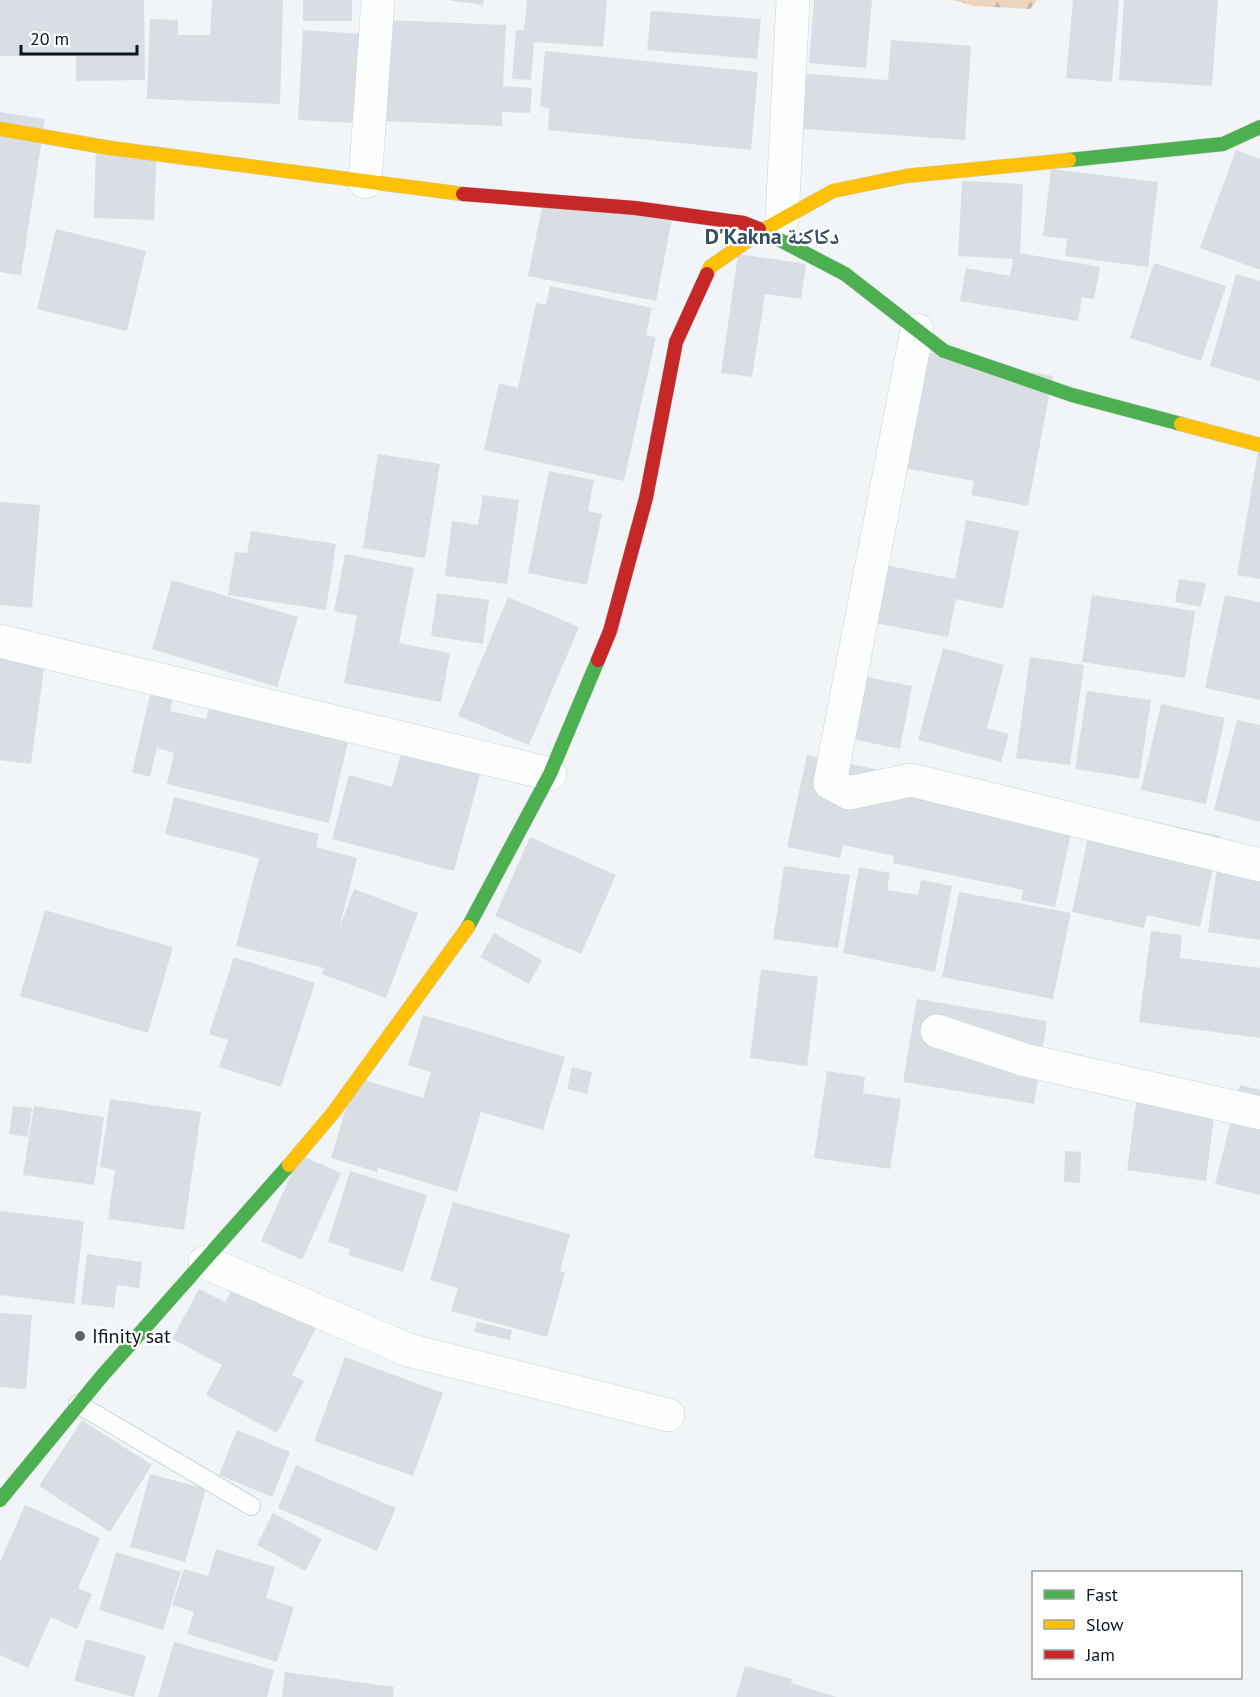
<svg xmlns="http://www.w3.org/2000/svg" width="1260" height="1697" font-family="'PT Sans','Noto Naskh Arabic',sans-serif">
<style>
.forest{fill:url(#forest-firs)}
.building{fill:#d8dee4}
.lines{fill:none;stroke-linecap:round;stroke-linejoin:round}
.lane-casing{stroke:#cad1d7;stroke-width:20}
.street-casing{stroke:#cad1d7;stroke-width:34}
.fast-casing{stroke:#cad1d7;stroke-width:15}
.slow-casing{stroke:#cad1d7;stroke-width:15}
.jam-casing{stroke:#cad1d7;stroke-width:15}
.lane{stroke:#fdfefe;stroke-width:18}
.street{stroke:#fdfefe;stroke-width:33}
.fast{stroke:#4caf50;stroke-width:14}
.slow{stroke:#ffc107;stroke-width:14}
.jam{stroke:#c62828;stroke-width:14}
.poi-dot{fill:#5c646a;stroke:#fff;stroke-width:2}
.labels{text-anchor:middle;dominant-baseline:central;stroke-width:4.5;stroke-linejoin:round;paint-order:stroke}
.poi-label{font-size:20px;fill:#0b161e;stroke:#fff;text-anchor:start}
.quarter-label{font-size:22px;font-weight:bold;fill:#354f64;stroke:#fff}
</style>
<defs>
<pattern id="forest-firs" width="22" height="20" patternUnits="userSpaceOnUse" patternTransform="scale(1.5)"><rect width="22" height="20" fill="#edd4bc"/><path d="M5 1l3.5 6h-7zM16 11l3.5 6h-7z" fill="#cab5a1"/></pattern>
</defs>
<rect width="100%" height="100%" fill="#f2f5f7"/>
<!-- forest -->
<path class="forest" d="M952,0H1037L1030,9L974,6Z"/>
<!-- building -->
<path class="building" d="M0,0H144L145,80L76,81V56H0Z
M212,0H283L280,104L147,99L150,19L178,20V35H210Z
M303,0H352V21H303Z
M448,0H484L483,5Z
M527,0H607L603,47L534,42L531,80L512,79L516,30H524Z
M814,0H872L866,68L809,63Z
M1073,0H1119L1112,82L1066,78Z
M1124,0H1218L1212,86L1119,80Z
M651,11L761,19L757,59L647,50Z
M388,20L506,25L503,86L532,88L530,113L502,112V126L384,121Z
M303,30L362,34L357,123L298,120Z
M891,40L971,46L965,140L791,128L795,73L888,80Z
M545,51L758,72L751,150L548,130L549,108L540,107Z
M0,112L45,119L21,275L0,272Z
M96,144L157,146L154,220L94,218Z
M1236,150L1260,159V270L1200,248Z
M1051,169L1158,182L1148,267L1065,256L1067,239L1043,236Z
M962,181L1023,184L1020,253L1100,267L1094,299L1082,297L1078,321L960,301L966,268L1010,276L1013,259L958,256Z
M544,197L673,214L656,301L528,276Z
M56,229L146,251L127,331L37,309Z
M738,254L806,264L801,299L765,294L752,377L721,373Z
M1154,263L1226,286L1201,361L1130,338Z
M1236,274L1260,281V381L1210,366Z
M550,286L652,308L646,335L656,337L624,481L484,450L499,383L518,388L536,303L546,305Z
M915,350L1053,376L1028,506L971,495L974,481L893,466Z
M1259,445H1260V579L1237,575Z
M378,454L440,464L425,558L363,548Z
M549,471L594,480L588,511L602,514L587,585L528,573Z
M483,495L519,500L507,584L445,576L452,521L478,525Z
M0,502L40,505L32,608L0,605Z
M966,520L1019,531L1003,609L956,599L948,637L859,620L870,562L955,579Z
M251,531L336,544L326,610L228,595L235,552L247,553Z
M345,554L414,568L399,643L450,653L441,702L344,683L357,616L334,611Z
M1179,579L1206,583L1201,607L1175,602Z
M172,580L298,617L277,687L152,649Z
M437,593L489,600L483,644L431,636Z
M1092,595L1195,611L1185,678L1082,662Z
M1225,595L1260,602V700L1205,688Z
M508,597L579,627L529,745L458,716Z
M943,648L1004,665L987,728L1009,734L1001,762L918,740Z
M0,655L45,661L31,764L0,760Z
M1030,657L1084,665L1070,765L1016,758Z
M842,672L912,686L900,749L829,734Z
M151,691L173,696L170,711L206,719L211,700L350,733L329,823L167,784L174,753L157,748L150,777L132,772Z
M1087,691L1151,700L1139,779L1075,769Z
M1161,704L1225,718L1206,804L1141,790Z
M1237,720L1260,725V822L1214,810Z
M406,735L485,756L454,871L332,839L349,775L392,787Z
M807,755L1076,811L1055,907L1021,900L1023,890L893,863L894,856L843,845L840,858L787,847Z
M174,797L319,834L316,847L357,858L339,929L354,889L418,913L386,998L322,974L324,968L236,946L259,858L165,834Z
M1094,809L1220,836L1200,927L1147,915L1144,928L1072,912Z
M530,837L616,875L581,954L495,916Z
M1220,846L1260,852V940L1208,932Z
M784,866L850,875L838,948L773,939Z
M859,867L890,873L887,890L918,895L921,880L952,886L935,972L843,953Z
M959,892L1071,913L1053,999L942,977Z
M45,910L173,947L148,1033L20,996Z
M1151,931L1182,935L1180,958L1260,968V1038L1139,1022Z
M494,933L542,960L529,984L480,957Z
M234,957L315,983L281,1087L219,1067L228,1040L209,1034Z
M761,969L818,977L807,1066L750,1058Z
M917,999L1047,1021L1034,1104L903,1082Z
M423,1015L565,1057L543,1130L481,1112L457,1192L378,1168L377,1172L331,1158L355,1077L423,1098L431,1072L408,1065Z
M572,1067L592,1072L587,1094L567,1089Z
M827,1071L865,1077L863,1093L901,1099L890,1169L814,1158Z
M1139,1082L1217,1093L1206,1181L1127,1170Z
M1240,1085L1260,1090V1195L1215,1184Z
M110,1099L201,1112L184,1230L108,1219L115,1170L100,1167Z
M13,1106L32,1108L28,1137L9,1134Z
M34,1106L104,1117L94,1185L23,1175Z
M1065,1151L1081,1152L1080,1183L1064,1182Z
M300,1155L341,1173L302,1260L261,1241Z
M350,1171L427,1195L403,1272L348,1255L350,1249L328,1242Z
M453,1202L570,1234L560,1271L565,1273L547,1337L451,1311L458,1288L430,1280Z
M0,1211L84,1221L74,1304L0,1295Z
M87,1254L142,1262L139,1288L117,1285L114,1308L81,1304Z
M236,1283L317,1326L292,1375L304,1381L277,1433L206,1395L222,1365L172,1339L199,1289L225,1302Z
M0,1313L32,1315L26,1389L0,1387Z
M477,1322L512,1330L510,1340L474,1332Z
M345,1357L443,1393L413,1476L314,1441Z
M82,1420L152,1465L110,1532L39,1486Z
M237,1430L290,1452L272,1497L219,1475Z
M296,1465L396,1508L377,1551L278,1508Z
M150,1474L206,1489L185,1562L130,1547Z
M25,1505L100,1538L78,1588L92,1594L77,1629L51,1617L28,1668L0,1655V1562Z
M273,1513L322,1539L305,1571L257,1545Z
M216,1549L275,1567L266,1598L294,1607L277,1662L187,1634L194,1612L172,1605L184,1569L208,1576Z
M116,1552L181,1572L163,1630L99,1610Z
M86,1639L146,1656L134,1697L74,1681Z
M174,1642L274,1670L267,1697H158Z
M745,1666L792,1679L791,1683L837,1697H736Z
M285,1672L394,1687L393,1697H282Z"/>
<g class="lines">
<!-- lane casing -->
<g class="lane-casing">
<path id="lane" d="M78,1404L251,1506"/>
</g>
<!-- street casing -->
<g class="street-casing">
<path id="street" d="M365,182L378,0
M782,219L793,0
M917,330L830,783L849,793L911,780L1260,865
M0,641L550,774
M937,1031L1025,1060L1260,1113
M205,1262L408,1350L668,1415"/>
</g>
<!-- fast casing -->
<g class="fast-casing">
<path id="fast" d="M1069,160L1223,144L1260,127
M759,229L845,274L944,351L1072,395L1181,424
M468,927L550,774L598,660
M0,1500L102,1376L289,1165"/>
</g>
<!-- slow casing -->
<g class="slow-casing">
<path id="slow" d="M0,129L110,148L463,194
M707,274L710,267L763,230L833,191L906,176L1069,160
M1181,424L1260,445
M289,1165L333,1113L468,927"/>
</g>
<!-- jam casing -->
<g class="jam-casing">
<path id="jam" d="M463,194L635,208L744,223L759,229
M598,660L610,631L646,498L676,342L707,274"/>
</g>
<!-- lane -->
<use href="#lane" class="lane"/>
<!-- street -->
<use href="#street" class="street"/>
<!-- fast -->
<use href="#fast" class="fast"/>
<!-- slow -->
<use href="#slow" class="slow"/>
<!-- jam -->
<use href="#jam" class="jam"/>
</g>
<!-- markers -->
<circle class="poi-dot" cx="80" cy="1336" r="6"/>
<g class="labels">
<!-- poi labels -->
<g class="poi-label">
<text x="92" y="1336">Ifinity sat</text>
</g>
<!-- quarter labels -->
<g class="quarter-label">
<text x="772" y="236">D'Kakna دكاكنة</text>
</g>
</g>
<!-- legend -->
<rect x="1032" y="1571" width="210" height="108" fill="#ffffff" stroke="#9da2a5" stroke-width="1.5"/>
<rect x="1044" y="1590" width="30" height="9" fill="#4caf50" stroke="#9da2a5" stroke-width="1.5"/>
<text x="1086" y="1601" font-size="18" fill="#0b161e">Fast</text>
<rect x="1044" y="1620" width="30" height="9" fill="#ffc107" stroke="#9da2a5" stroke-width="1.5"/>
<text x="1086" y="1631" font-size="18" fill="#0b161e">Slow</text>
<rect x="1044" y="1650" width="30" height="9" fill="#c62828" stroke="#9da2a5" stroke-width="1.5"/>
<text x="1086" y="1661" font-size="18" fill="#0b161e">Jam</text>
<!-- scale -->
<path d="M21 45v9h116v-9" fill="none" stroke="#0b161e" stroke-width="3"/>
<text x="30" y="45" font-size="18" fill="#0b161e" stroke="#ffffff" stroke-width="4.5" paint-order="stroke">20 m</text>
</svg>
